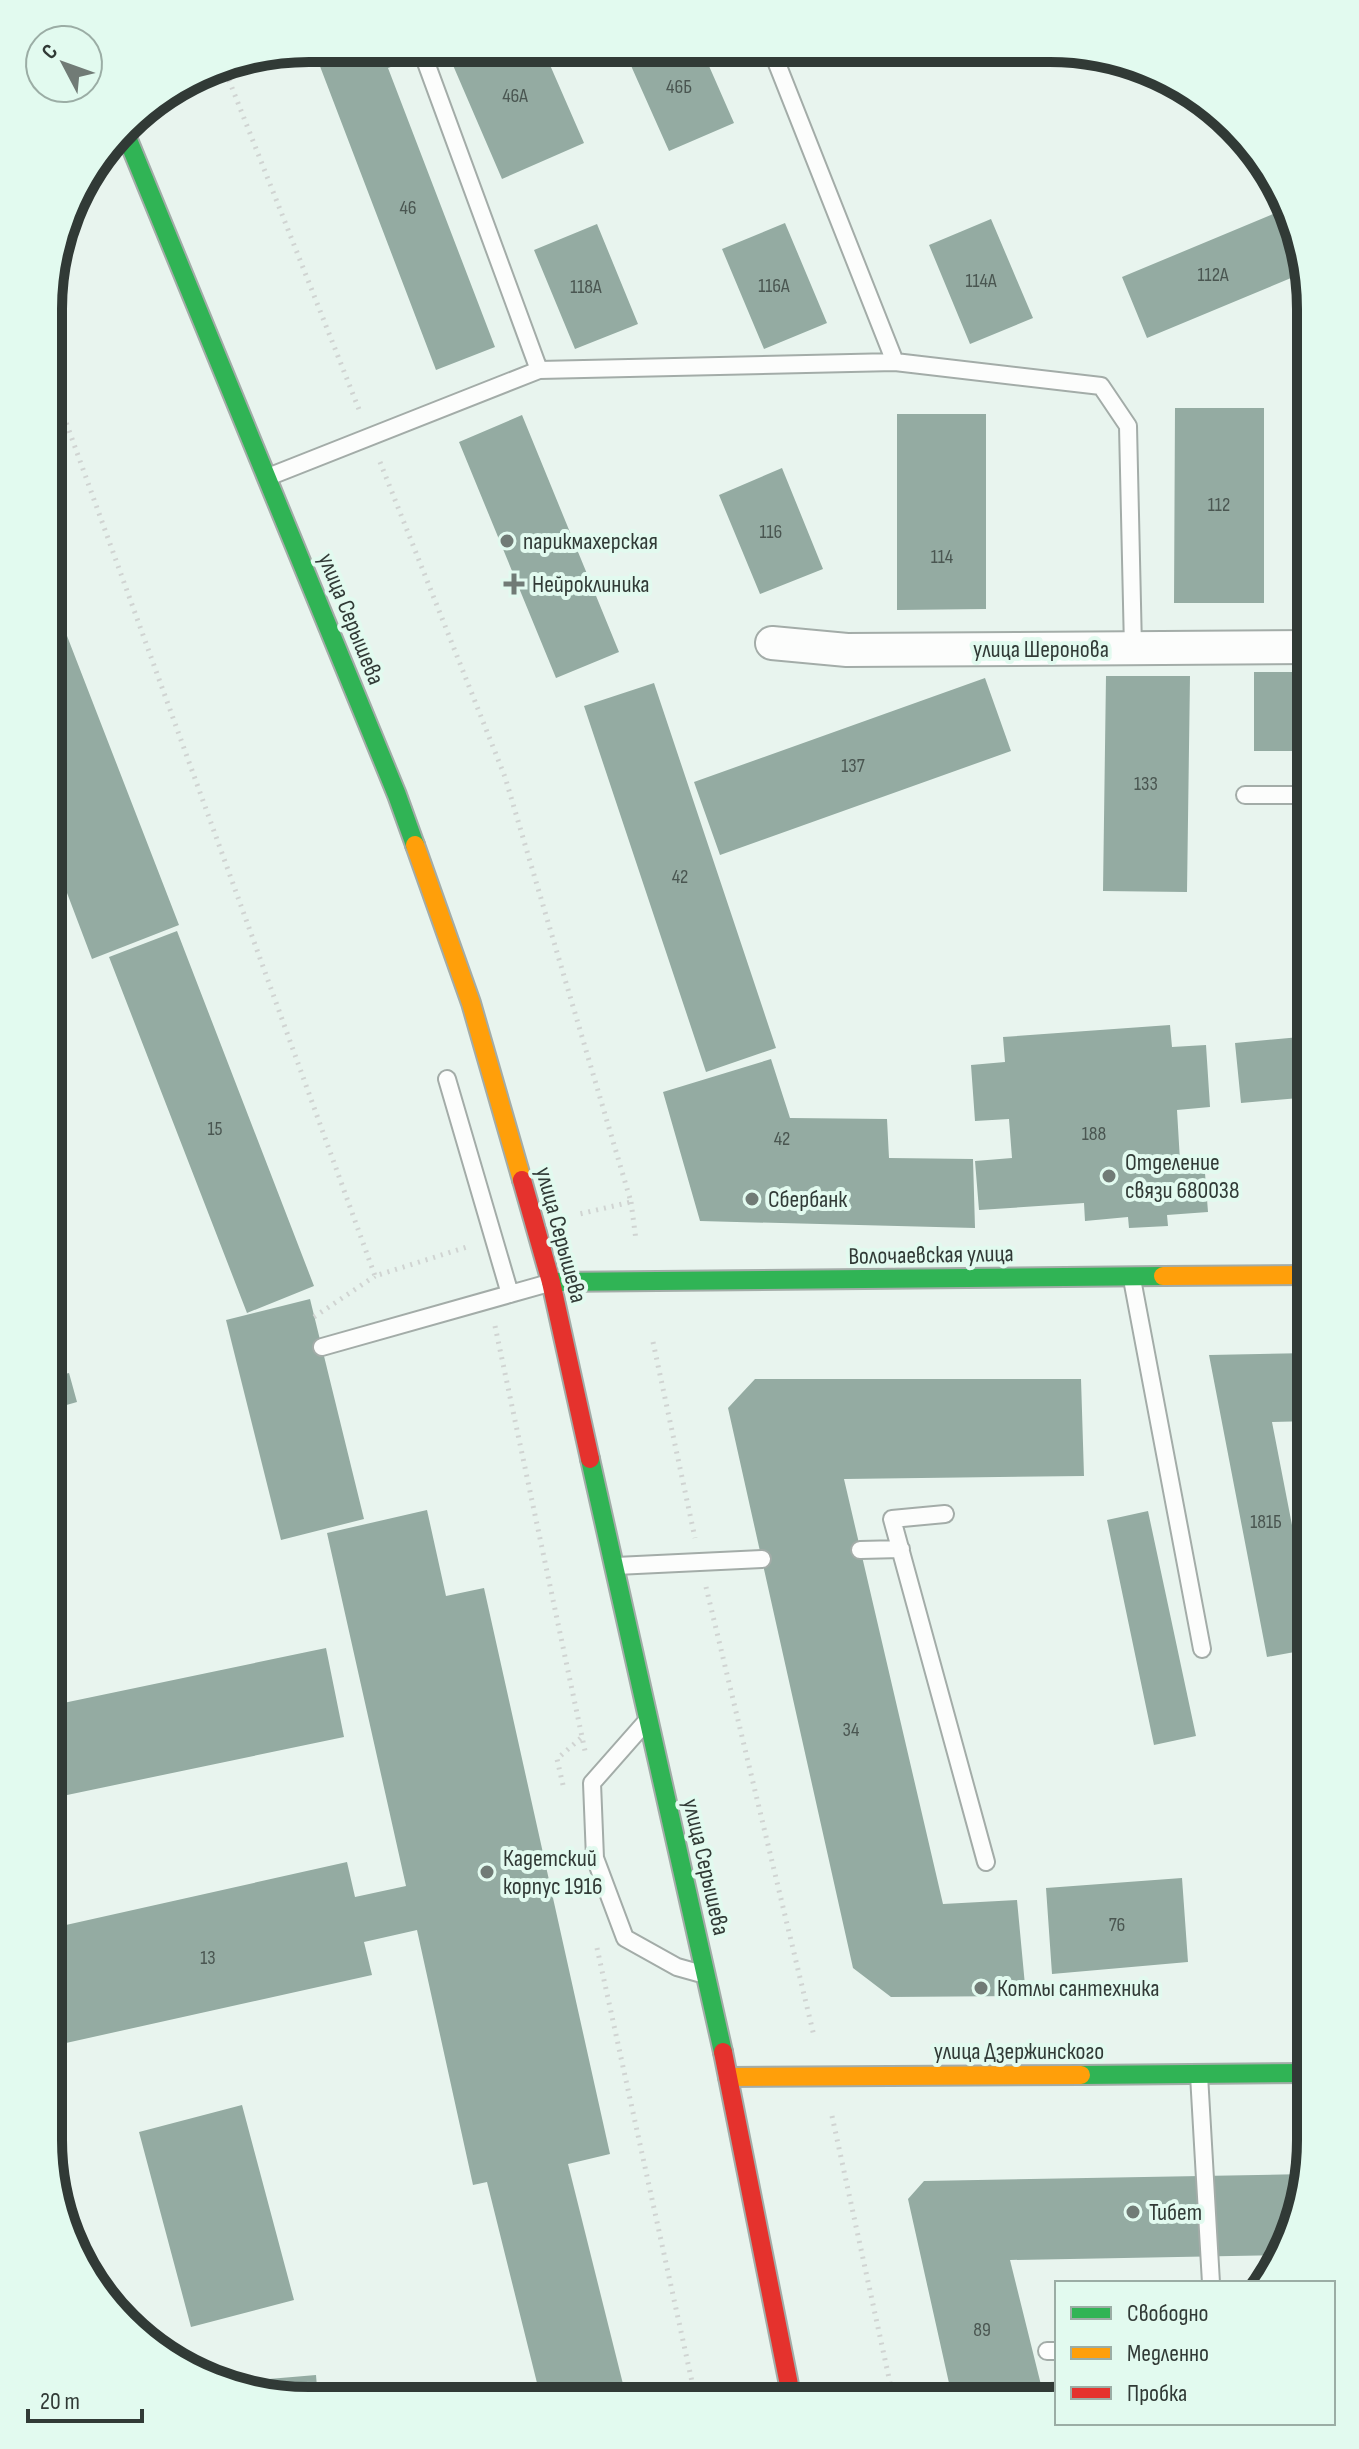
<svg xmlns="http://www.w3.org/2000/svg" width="1359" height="2449" font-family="'Sofia Sans Condensed',sans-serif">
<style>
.building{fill:#94aba2}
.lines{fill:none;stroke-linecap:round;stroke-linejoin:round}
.lane-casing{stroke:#a3aca8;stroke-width:20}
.street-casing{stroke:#a3aca8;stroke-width:36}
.fast-casing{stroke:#a3aca8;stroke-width:22}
.slow-casing{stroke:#a3aca8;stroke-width:22}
.jam-casing{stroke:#a3aca8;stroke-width:22}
.path{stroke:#d0d4d2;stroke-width:5;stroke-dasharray:2 6;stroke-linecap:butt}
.lane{stroke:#fcfdfc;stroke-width:16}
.street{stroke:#fcfdfc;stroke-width:32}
.fast{stroke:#30b455;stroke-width:18}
.slow{stroke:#ff9f0a;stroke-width:18}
.jam{stroke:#e5322d;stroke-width:18}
.poi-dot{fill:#717b76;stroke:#e2faef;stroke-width:3}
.labels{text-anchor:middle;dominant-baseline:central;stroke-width:8;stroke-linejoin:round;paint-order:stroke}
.number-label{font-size:20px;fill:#4a5651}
.poi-label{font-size:24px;fill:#313a36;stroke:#e2faef;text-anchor:start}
.street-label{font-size:24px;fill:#313a36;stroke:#e2faef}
.rim{fill:none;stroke:#313a36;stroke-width:10}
</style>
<rect width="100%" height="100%" fill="#e8f4ee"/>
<!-- building -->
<path class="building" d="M313,48L396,49L402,63L388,68L495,347L436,370Z
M446,49H543L584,143L502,179Z
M624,50H702L734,123L669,151Z
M1278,212L1303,273L1147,338L1122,277Z
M991,219L1033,318L970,344L929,245Z
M785,223L827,323L764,349L722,249Z
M597,224L638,324L575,349L534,250Z
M1175,408H1264V603H1174Z
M897,414H986V609L897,610Z
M522,415L619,652L556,678L459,442Z
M782,468L823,569L760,594L719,495Z
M50,592L179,925L92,959L50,848Z
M1254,672H1311V751H1254Z
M1106,676H1190L1187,892L1103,891Z
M985,678L1011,751L720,855L694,782Z
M654,683L776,1048L706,1072L584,706Z
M177,931L314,1286L247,1313L109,957Z
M1170,1025L1172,1047L1206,1045L1210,1107L1177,1110L1180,1161L1204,1160L1208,1212L1167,1215L1168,1226L1129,1228L1128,1217L1085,1221L1084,1203L979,1210L975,1161L1012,1158L1009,1119L975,1121L971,1065L1005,1062L1003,1037Z
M1311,1036V1097L1241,1103L1235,1043Z
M771,1059L790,1118L887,1119L889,1158L973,1159L975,1228L700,1221L663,1092Z
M310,1299L364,1519L281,1540L226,1320Z
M1311,1353V1421L1272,1422L1311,1623V1649L1267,1657L1209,1355Z
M69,1373L77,1402L49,1410V1378Z
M755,1379H1081L1084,1476L844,1479L943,1904L1017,1900L1026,1996L891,1997L853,1968L728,1408Z
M427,1510L446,1596L484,1588L610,2154L568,2164L627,2400L541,2399L487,2182L473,2185L417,1930L364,1942L372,1975L48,2047V1929L347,1862L355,1897L406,1886L327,1533Z
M1148,1511L1196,1736L1154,1745L1107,1520Z
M326,1648L344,1737L48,1799L49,1706Z
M1182,1878L1188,1962L1052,1974L1046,1888Z
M1305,1902H1310V1989L1303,1988Z
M242,2105L294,2300L191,2327L139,2132Z
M1307,2174L1291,2239L1283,2255L1010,2260L1045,2401H953L908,2199L924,2181Z
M316,2375L318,2399H274L235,2382Z"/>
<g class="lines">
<!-- lane casing -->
<g class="lane-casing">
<path id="lane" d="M895,362L1101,386L1128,426L1133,648
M539,370L895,362L772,51
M268,477L539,370L421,49
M1245,795H1311
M447,1079L510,1294
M1132,1279L1202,1649
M322,1347L549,1283
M945,1514L892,1519L986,1862
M860,1550L901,1549
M616,1566L762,1559
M644,1724L592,1783L595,1858L625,1938L677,1967L702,1974
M1199,2075L1211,2283
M1047,2351H1057"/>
</g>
<!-- street casing -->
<g class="street-casing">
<path id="street" d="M772,643L847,650L1311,647"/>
</g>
<!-- fast casing -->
<g class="fast-casing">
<path id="fast" d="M124,130L397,795L415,845
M551,1282L1163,1276
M590,1459L723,2052
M1081,2075L1310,2073"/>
</g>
<!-- slow casing -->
<g class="slow-casing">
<path id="slow" d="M415,845L471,1003L522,1180
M1163,1276L1311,1275
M728,2077L1081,2075"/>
</g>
<!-- jam casing -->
<g class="jam-casing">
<path id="jam" d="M522,1180L551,1282L590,1459
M723,2052L792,2400"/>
</g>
<!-- path -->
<path class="path" d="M223,65L360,412
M50,378L375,1276L470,1246
M380,462L505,777L631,1202L575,1215
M631,1202L636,1240
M314,1317L375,1276
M495,1326L585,1751
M653,1342L695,1538
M706,1587L814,2036
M563,1785L557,1759L582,1737
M544,1865L571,1861
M597,1948L696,2400
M832,2116L894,2401"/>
<!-- lane -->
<use href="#lane" class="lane"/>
<!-- street -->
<use href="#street" class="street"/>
<!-- fast -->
<use href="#fast" class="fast"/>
<!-- slow -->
<use href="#slow" class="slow"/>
<!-- jam -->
<use href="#jam" class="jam"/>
</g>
<!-- markers -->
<g class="poi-dot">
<circle cx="507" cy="541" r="8"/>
<path d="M510 572h8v8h8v8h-8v8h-8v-8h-8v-8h8z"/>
<circle cx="1109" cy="1176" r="8"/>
<circle cx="752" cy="1199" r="8"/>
<circle cx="487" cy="1872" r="8"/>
<circle cx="981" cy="1988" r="8"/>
<circle cx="1133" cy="2212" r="8"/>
</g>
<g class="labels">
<!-- number labels -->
<g class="number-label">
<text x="679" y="87">46Б</text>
<text x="515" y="96">46А</text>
<text x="408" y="208">46</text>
<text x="1213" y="275">112А</text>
<text x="981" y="281">114А</text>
<text x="774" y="286">116А</text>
<text x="586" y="287">118А</text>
<text x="1219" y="505">112</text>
<text x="771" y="532">116</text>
<text x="942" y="557">114</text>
<text x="853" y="766">137</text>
<text x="1146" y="784">133</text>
<text x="680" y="877">42</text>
<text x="215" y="1129">15</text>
<text x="1094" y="1134">188</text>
<text x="782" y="1139">42</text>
<text x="1266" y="1522">181Б</text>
<text x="851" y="1730">34</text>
<text x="1117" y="1925">76</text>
<text x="208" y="1958">13</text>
<text x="982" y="2330">89</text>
</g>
<!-- poi labels -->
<g class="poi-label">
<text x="523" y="541">парикмахерская</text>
<text x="532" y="584">Нейроклиника</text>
<text x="1125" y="1162">Отделение<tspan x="1125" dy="28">связи 680038</tspan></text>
<text x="768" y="1199">Сбербанк</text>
<text x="503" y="1858">Кадетский<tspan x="503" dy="28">корпус 1916</tspan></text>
<text x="997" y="1988">Котлы сантехника</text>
<text x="1149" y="2212">Тибет</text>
</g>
<!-- street labels -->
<g class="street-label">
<text transform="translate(351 619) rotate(68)">улица Серышева</text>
<text x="1041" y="649">улица Шеронова</text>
<text transform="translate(561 1235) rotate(75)">улица Серышева</text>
<text transform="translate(931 1255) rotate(-1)">Волочаевская улица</text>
<text transform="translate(706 1867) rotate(77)">улица Серышева</text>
<text x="1019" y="2051">улица Дзержинского</text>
</g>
</g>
<!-- crop -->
<path d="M0 0H1359V2449H0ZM309 62H1050A247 247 0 0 1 1297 309V2140A247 247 0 0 1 1050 2387H309A247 247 0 0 1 62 2140V309A247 247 0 0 1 309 62Z" fill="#e2faef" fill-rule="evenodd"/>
<path class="rim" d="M309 62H1050A247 247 0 0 1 1297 309V2140A247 247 0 0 1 1050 2387H309A247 247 0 0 1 62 2140V309A247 247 0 0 1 309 62Z"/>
<!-- legend -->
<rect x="1055" y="2281" width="280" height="144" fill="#e2faef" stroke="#9bada5" stroke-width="2"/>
<rect x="1071" y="2307" width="40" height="12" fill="#30b455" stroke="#9bada5" stroke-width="2"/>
<text x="1127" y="2321" font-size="24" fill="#313a36">Свободно</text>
<rect x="1071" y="2347" width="40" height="12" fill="#ff9f0a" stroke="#9bada5" stroke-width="2"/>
<text x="1127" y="2361" font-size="24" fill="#313a36">Медленно</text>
<rect x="1071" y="2387" width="40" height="12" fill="#e5322d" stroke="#9bada5" stroke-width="2"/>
<text x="1127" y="2401" font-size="24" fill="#313a36">Пробка</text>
<!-- north arrow -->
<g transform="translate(64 64) rotate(311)"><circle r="38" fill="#e2faef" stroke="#9bada5" stroke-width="2"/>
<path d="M0-6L14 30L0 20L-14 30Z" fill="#717b76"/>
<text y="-12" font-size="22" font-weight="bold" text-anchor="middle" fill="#313a36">С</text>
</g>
<!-- scale -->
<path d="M28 2409v12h114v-12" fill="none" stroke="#313a36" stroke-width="4"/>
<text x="40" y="2409" font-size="24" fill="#313a36" stroke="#e2faef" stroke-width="6" paint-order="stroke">20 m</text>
</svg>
